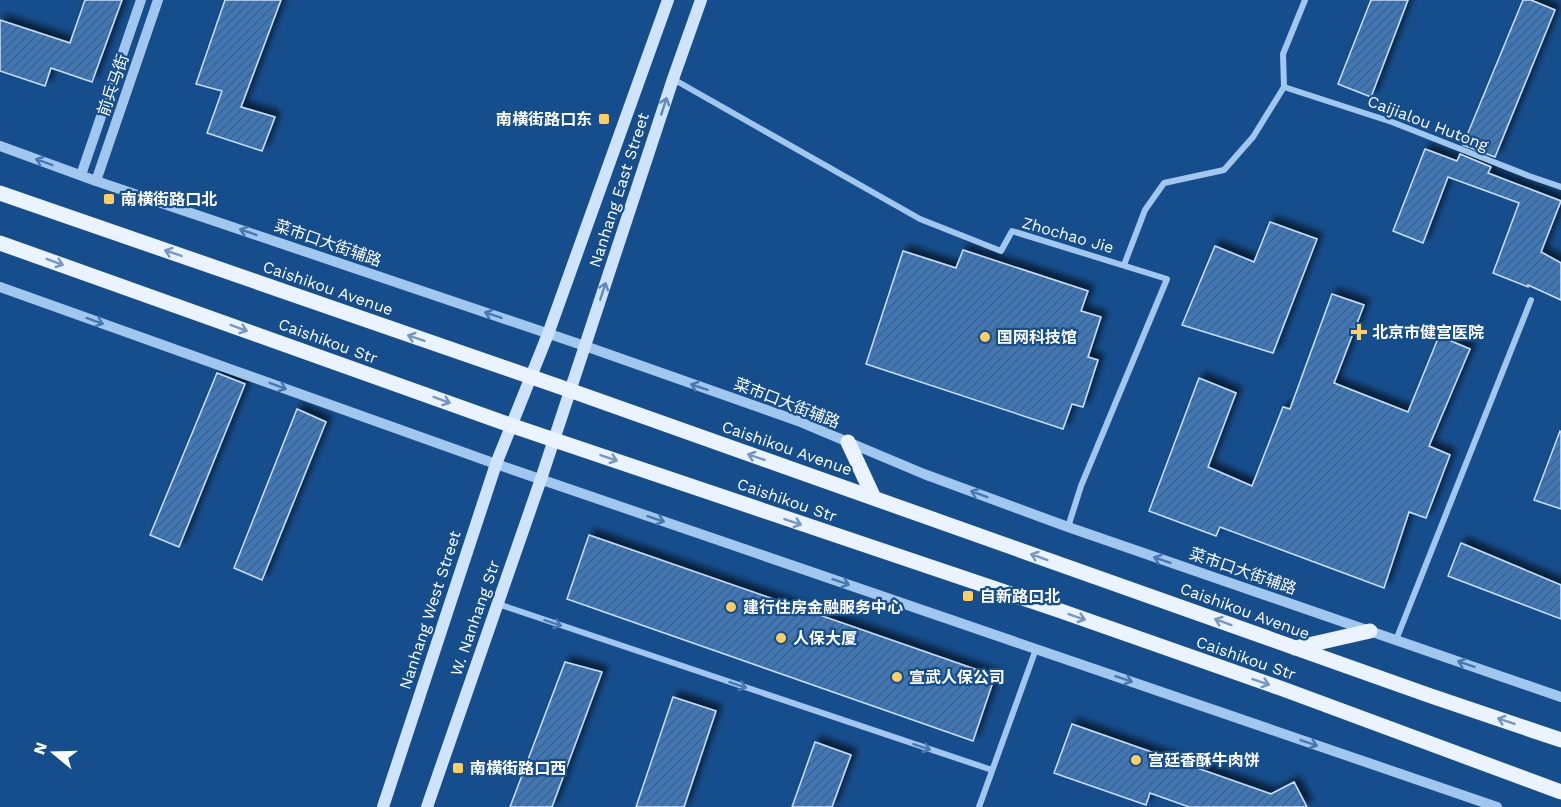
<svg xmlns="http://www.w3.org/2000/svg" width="1561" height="807" font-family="'Work Sans','Noto Sans SC',sans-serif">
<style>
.building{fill:url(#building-hatch);stroke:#c8e0fb;stroke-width:1.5;filter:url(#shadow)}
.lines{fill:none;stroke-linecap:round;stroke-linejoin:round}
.minor{stroke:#a1c7ef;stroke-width:6}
.tertiary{stroke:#a1c7ef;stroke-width:10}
.secondary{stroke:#cfe3fb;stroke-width:12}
.primary{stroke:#eaf3ff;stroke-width:15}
.oneway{stroke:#608ab9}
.oneway2{stroke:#4778af}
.oneway3{stroke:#7598c0}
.poi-dot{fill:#ffcd60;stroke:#164e8d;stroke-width:2}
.labels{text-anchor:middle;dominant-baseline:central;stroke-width:4.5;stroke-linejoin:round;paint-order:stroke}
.street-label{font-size:16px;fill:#fff;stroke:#164e8d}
.poi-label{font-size:16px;font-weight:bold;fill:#fff;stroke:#164e8d;text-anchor:start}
</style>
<defs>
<pattern id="building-hatch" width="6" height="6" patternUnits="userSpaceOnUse" patternTransform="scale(1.5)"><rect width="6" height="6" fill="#3f77b6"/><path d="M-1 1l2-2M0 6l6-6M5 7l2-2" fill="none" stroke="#466281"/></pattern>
<filter id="shadow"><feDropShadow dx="5.5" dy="-5.5" stdDeviation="3" flood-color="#0009"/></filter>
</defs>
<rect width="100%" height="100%" fill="#164e8d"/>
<!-- building -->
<path class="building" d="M85,0H122L92,82L51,68L45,86L0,71V20L70,43Z
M225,0H281L241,107L275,117L262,151L207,133L222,91L196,84Z
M1371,0H1408L1371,97L1338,84Z
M1523,0H1531L1555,10L1495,157L1463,145Z
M1425,149L1457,161L1460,154L1491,167L1488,173L1561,201L1541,252L1561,263V300L1528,285V287L1493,273L1519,203L1448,177L1423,243L1393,231Z
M1270,222L1317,239L1273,353L1182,325L1215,246L1254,262Z
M963,250L1088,291L1081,311L1101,317L1088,357L1098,360L1083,407L1072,404L1063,429L866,364L903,251L956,268Z
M1332,294L1364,305L1334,383L1408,412L1439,336L1470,349L1429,446L1450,455L1426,518L1409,512L1384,588L1220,527L1216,536L1149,511L1199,378L1236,393L1208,467L1252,486L1283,407L1290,409Z
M217,373L245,384L179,547L150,535Z
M297,409L326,422L262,580L234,568Z
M1560,431L1561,432V509L1534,500Z
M589,535L995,676L973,741L567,599Z
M1461,543L1561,585V619L1448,576Z
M565,662L602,672L552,807H510Z
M673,697L716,711L684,807H636Z
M1072,724L1271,794L1294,782L1307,807H1189L1150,793L1146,805L1054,773Z
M815,742L851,755L832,807H792Z"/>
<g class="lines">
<!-- minor -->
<path class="minor" d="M673,79L920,219L1001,251L1012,231L1167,279L1081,486L1068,527
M1284,87L1392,122L1529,176L1561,187
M1124,265L1145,210L1164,183L1224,170L1253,137L1284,87L1283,54L1305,0
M498,604L992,770
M1396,640L1531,300
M979,807L1036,649"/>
<!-- tertiary -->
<path class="tertiary" d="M0,146L96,181L585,346L798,421L924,474L1068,527L1561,697
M81,175L141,0
M96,181L158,0
M0,287L496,464L1497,807"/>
<!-- secondary -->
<path class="secondary" d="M383,807L496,464L548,334L668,0
M427,807L541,479L673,79L701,0"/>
<!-- primary -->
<path class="primary" d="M0,193L569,390L1431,696L1561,740
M0,243L510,425L1058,610L1283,689L1561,792
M848,442L874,498
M1295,648L1370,631"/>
</g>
<!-- one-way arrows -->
<defs><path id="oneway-shaft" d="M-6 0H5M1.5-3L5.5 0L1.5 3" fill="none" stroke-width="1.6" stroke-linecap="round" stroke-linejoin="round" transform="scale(1.5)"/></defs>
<g class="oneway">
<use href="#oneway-shaft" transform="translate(664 106) rotate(-72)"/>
<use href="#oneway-shaft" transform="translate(603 291) rotate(-72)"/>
</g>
<g class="oneway2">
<use href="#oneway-shaft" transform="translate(44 162) rotate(-160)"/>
<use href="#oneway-shaft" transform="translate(248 232) rotate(-161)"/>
<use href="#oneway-shaft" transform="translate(493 315) rotate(-161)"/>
<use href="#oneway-shaft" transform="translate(95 321) rotate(20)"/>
<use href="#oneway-shaft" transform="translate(278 386) rotate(20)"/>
<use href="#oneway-shaft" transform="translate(699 387) rotate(-161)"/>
<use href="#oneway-shaft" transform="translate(979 494) rotate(-160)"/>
<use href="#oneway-shaft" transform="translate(656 519) rotate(19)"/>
<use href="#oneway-shaft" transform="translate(1162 560) rotate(-161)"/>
<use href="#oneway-shaft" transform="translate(841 582) rotate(19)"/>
<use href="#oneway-shaft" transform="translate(553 623) rotate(19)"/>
<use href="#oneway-shaft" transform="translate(1466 664) rotate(-161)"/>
<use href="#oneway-shaft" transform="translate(1124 679) rotate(19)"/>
<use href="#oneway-shaft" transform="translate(738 685) rotate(19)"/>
<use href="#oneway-shaft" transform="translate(1309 743) rotate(19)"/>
<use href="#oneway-shaft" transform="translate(922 747) rotate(19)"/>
</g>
<g class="oneway3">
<use href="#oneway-shaft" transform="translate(173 253) rotate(-161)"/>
<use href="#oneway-shaft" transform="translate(55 262) rotate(20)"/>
<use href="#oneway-shaft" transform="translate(239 328) rotate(20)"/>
<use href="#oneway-shaft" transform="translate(416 338) rotate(-161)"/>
<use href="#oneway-shaft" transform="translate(442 400) rotate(20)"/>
<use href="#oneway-shaft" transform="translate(756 457) rotate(-161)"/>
<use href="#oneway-shaft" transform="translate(609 458) rotate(19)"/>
<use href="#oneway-shaft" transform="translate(793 522) rotate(19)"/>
<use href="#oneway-shaft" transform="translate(1039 557) rotate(-160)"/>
<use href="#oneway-shaft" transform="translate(1077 617) rotate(19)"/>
<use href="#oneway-shaft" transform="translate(1223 622) rotate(-160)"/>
<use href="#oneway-shaft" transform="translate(1261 682) rotate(19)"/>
<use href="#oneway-shaft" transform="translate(1506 721) rotate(-161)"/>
</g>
<!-- markers -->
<g class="poi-dot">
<rect x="598" y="113" width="12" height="12" rx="3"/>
<rect x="103" y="193" width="12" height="12" rx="3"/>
<path d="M1356 323h6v6h6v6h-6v6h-6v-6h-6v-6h6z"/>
<circle cx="985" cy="337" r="6"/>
<rect x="962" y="590" width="12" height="12" rx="3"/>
<circle cx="731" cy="607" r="6"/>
<circle cx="781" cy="638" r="6"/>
<circle cx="897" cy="677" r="6"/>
<circle cx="1136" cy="760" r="6"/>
<rect x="452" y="762" width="12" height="12" rx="3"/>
</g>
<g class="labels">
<!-- street labels -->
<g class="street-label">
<text transform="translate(113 85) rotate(-71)">前兵马街</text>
<text transform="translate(1428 123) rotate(21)">Caijialou Hutong</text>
<text transform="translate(619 190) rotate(-72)">Nanhang East Street</text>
<text transform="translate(1068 235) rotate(16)">Zhochao Jie</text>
<text transform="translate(328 243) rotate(19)">菜市口大街辅路</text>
<text transform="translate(328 288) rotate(19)">Caishikou Avenue</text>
<text transform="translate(328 341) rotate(20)">Caishikou Str</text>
<text transform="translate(787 403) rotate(21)">菜市口大街辅路</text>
<text transform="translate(787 448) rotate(19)">Caishikou Avenue</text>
<text transform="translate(787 500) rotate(19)">Caishikou Str</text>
<text transform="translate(1243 571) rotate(19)">菜市口大街辅路</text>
<text transform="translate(430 610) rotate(-72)">Nanhang West Street</text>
<text transform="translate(1245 611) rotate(20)">Caishikou Avenue</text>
<text transform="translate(475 618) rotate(-71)">W. Nanhang Str</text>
<text transform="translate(1246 658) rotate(19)">Caishikou Str</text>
</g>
<!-- poi labels -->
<g class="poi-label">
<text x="592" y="119" text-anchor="end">南横街路口东</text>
<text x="121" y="199">南横街路口北</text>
<text x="1372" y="332">北京市健宫医院</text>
<text x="997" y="337">国网科技馆</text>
<text x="980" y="596">自新路口北</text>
<text x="743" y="607">建行住房金融服务中心</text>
<text x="793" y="638">人保大厦</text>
<text x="909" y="677">宣武人保公司</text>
<text x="1148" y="760">宫廷香酥牛肉饼</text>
<text x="470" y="768">南横街路口西</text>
</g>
</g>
<!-- north arrow -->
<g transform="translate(54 753) rotate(289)" stroke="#164e8d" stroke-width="4.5" paint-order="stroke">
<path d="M0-4.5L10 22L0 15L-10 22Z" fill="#ffffff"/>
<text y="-9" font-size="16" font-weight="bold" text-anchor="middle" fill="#ffffff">N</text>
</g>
</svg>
